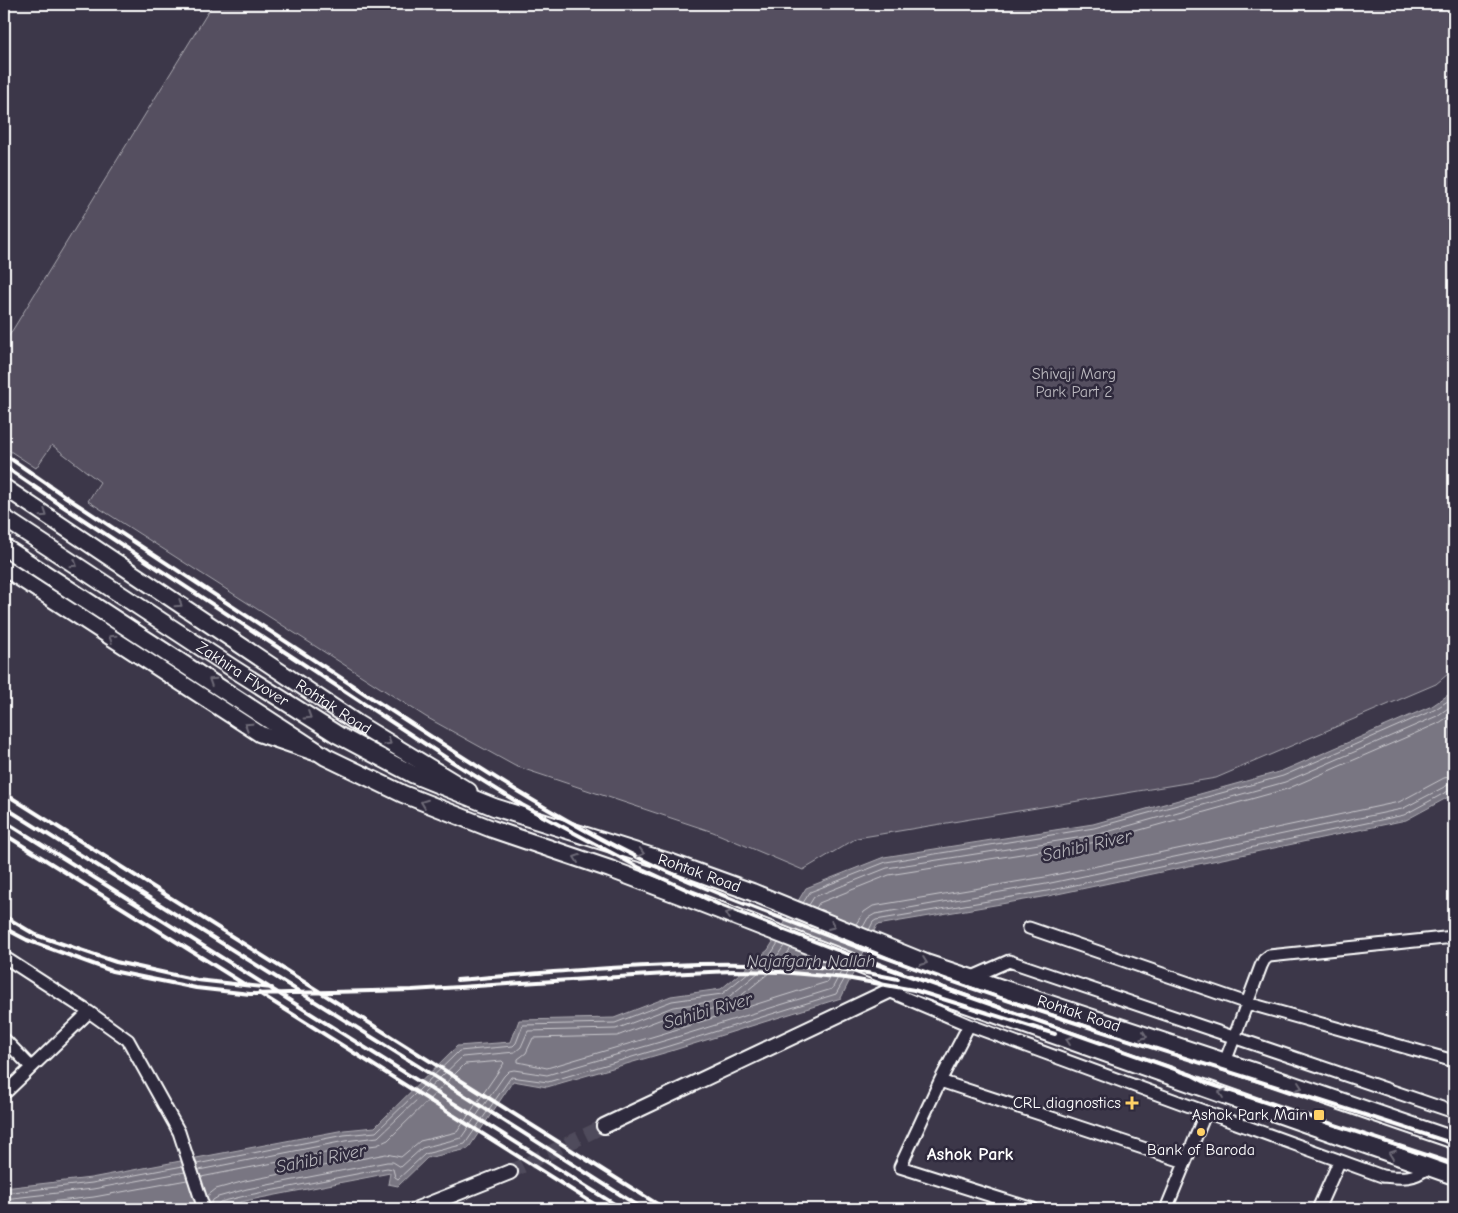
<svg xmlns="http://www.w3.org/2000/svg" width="1458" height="1213" font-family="'Comic Neue',sans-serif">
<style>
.green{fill:#555060;stroke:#aaa8b0}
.water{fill:#797682;stroke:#afadb4}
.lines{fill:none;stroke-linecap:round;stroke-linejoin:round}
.shore{stroke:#c9c8cd;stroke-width:1}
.tertiary-tunnel{stroke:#504b5b;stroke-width:14;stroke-dasharray:14 7;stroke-linecap:butt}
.minor-casing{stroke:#fff;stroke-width:15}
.tertiary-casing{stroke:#fff;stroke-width:18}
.secondary-casing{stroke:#fff;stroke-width:19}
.primary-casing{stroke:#fff;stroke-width:20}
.minor{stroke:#2f2a3d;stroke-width:11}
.tertiary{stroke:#2f2a3d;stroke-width:14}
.secondary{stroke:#2f2a3d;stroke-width:15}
.primary{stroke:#2f2a3d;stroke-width:16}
.rail{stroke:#fff;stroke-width:4}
.oneway{stroke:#6d6a77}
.poi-dot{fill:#ffd166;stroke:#2f2a3d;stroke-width:2}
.labels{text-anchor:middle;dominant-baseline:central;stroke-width:5;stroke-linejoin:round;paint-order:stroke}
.park-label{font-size:16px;fill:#bbb9bf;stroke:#2f2a3d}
.street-label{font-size:16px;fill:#fff;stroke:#2f2a3d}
.poi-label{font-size:16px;fill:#fff;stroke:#2f2a3d;text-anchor:end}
.water-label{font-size:18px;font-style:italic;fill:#b5b4ba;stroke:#2f2a3d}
.neighbourhood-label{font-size:18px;font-weight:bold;fill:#fff;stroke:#2f2a3d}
</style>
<rect width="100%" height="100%" fill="#3c3749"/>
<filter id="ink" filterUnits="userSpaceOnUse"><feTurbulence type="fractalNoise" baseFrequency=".02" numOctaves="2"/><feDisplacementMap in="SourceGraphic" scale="10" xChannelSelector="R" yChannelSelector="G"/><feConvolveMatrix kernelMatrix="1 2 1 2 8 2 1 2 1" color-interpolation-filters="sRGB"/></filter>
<g filter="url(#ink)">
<!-- green -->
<path class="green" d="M213,4H1454V669L1436,684L1216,778L857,838L803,870L713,832L515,766L426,717L88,501L100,482L52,445L36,468L4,447V344Z"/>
<!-- water -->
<path class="water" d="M1454,691V794L1406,820L1048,896L877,925L841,998L671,1051L547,1087L513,1081L468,1149L427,1158L398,1186L388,1184L390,1173L250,1200L213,1209H4V1188L91,1178L344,1130L375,1127L457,1046L511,1042L519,1020L614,1018L671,996L721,989L768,950L806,888L884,857L1093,824L1282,771L1432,706Z"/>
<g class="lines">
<!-- shore -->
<path class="shore" d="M803,903L810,892L886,862L1094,828L1283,776L1434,710L1454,697
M809,905L814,897L887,868L1096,835L1285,782L1437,716L1454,704
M816,908L819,903L889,875L1097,842L1287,789L1439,723L1454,713
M856,924L864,912L873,906L1045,877L1399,802L1444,778L1454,776
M863,927L868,918L875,914L1046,884L1402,809L1448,785L1454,783
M869,930L873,922L876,920L1047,891L1404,815L1450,790H1454
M791,948L780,964L727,1007L675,1014L617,1036L533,1038L526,1053L518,1059V1062L547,1068L665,1033L827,982L836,966
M197,1164L344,1135L376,1132L459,1051L513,1046L516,1043L523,1025L615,1023L672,1001L722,994L771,954L778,943
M199,1170L345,1141L378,1137L462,1057L515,1052L521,1047L528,1031L616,1029L673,1007L725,1000L775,959L784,946
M201,1177L346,1149L377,1145L388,1140L465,1064L502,1061L504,1063L457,1132L420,1141L401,1157L386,1154L245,1181L216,1189L207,1196
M4,1193L92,1183L183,1166
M4,1199L93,1189L185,1172
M210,1206L213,1200L218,1197L247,1189L387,1162H393L401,1167L422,1148L461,1138L504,1076L509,1071L514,1070L547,1075L667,1040L832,989L843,968
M4,1207L94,1197L187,1180
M216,1209L217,1205L220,1202L249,1195L387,1168L393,1169L395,1177L398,1179L425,1154L465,1144L511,1077L548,1082L669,1046L836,994L849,971"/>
<!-- tertiary-tunnel -->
<path class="tertiary-tunnel" d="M510,1172L604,1126"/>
<!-- minor casing -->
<g class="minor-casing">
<path id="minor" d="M1029,928L1247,1003L1454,1061
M4,957L89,1012L128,1040L179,1132L204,1209
M970,978L1009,961L1454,1112
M889,991L969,1025L1206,1112
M969,1025L940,1081L900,1167L1033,1209
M4,1039L31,1067
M1225,1062L1261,966L1264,960L1269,956L1454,937
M940,1081L1185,1162
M4,1091H7L89,1012
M1166,1209L1206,1112L1382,1176C1402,1178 1412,1180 1429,1167
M1318,1209L1339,1162"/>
</g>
<!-- tertiary casing -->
<g class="tertiary-casing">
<path id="tertiary" d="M604,1126L906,983
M417,1209L510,1172"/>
</g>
<!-- secondary casing -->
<g class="secondary-casing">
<g id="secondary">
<path id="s1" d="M4,487L357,723L469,791"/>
<path d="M4,568L260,734L313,752"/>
</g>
</g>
<!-- primary casing -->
<g class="primary-casing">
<g id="primary">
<path id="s2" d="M4,518L234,669L338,735L412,774L494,807L672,863L752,892L926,963L1259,1073L1454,1140"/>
<path d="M4,547L326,757L403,794L492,829L610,869L703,904L906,983L1454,1176"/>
</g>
</g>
<!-- minor -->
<use href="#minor" class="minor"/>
<!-- tertiary -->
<use href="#tertiary" class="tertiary"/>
<!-- secondary -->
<use href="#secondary" class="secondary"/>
<!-- primary -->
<use href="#primary" class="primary"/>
<!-- rail -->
<path class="rail" d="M4,454L66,497C166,563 265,628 364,693C455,752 545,813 643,860C699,887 757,909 815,931C1025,1013 1241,1073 1454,1144
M4,466L61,505L451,761L522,805L638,867L720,905L850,955L1192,1075L1207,1083L1454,1164
M4,793L665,1209
M4,807L418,1066L643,1209
M4,821L622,1209
M4,834L244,984
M4,916L36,935L116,962L197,980L272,988
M4,928L27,940L112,971L196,988L250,994L412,990L666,974L732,971L781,972L846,978L914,990L1055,1034
M457,980C537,973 618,966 698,964C765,963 832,964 898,979
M259,993L602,1209"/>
</g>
<!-- one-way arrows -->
<defs><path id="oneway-chevron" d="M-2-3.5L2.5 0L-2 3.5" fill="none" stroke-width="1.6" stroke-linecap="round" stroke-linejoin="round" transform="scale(1.25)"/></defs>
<g class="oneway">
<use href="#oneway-chevron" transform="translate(44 514) rotate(34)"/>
<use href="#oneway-chevron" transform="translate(74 564) rotate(33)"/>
<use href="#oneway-chevron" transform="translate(179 604) rotate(34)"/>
<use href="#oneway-chevron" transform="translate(112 638) rotate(-147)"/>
<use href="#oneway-chevron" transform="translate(212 681) rotate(-147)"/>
<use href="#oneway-chevron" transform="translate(308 716) rotate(32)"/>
<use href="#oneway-chevron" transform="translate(248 726) rotate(-147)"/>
<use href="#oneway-chevron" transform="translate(388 742) rotate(32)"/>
<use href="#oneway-chevron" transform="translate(424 803) rotate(-159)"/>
<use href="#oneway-chevron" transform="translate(641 853) rotate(17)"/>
<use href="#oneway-chevron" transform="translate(577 858) rotate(-161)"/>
<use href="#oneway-chevron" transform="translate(729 914) rotate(-159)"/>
<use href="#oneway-chevron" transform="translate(832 926) rotate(23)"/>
<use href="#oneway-chevron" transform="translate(924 962) rotate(20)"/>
<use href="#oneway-chevron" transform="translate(1144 1036) rotate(18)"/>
<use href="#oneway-chevron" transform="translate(1069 1040) rotate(-161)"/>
<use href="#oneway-chevron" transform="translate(1299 1087) rotate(19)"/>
<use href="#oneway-chevron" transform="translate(1222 1093) rotate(-161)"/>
<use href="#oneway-chevron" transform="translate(1392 1154) rotate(-160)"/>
</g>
</g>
<!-- markers -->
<g class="poi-dot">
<path d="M1129.5 1095.5h5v5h5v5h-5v5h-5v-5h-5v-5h5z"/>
<rect x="1313" y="1109" width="12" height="12" rx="2.5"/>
<circle cx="1201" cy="1132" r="5"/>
</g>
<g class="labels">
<!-- park labels -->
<g class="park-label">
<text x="1074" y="374">Shivaji Marg<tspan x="1074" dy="18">Park Part 2</tspan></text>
</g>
<!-- street labels -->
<g class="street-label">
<text stroke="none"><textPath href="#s2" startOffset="285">Zakhira Flyover</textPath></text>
<text stroke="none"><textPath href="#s1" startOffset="396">Rohtak Road</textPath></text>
<text stroke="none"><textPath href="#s2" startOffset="786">Rohtak Road</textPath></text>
<text stroke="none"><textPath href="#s2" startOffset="1191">Rohtak Road</textPath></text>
</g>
<!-- poi labels -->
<g class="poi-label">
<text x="1121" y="1103">CRL diagnostics</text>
<text x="1308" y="1115">Ashok Park Main</text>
<text x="1201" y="1150" text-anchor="middle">Bank of Baroda</text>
</g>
<!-- water labels -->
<g class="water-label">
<text transform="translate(1087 846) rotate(-13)">Sahibi River</text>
<text x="811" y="961">Najafgarh Nallah</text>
<text transform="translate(708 1011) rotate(-16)">Sahibi River</text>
<text transform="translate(321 1159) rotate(-11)">Sahibi River</text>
</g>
<!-- neighbourhood labels -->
<g class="neighbourhood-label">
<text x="970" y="1154">Ashok Park</text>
</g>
</g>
<!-- margin -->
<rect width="1458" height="1213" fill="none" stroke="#2f2a3d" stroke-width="20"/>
<rect x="10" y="10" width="1438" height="1193" fill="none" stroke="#fff" stroke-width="2" filter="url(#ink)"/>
</svg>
